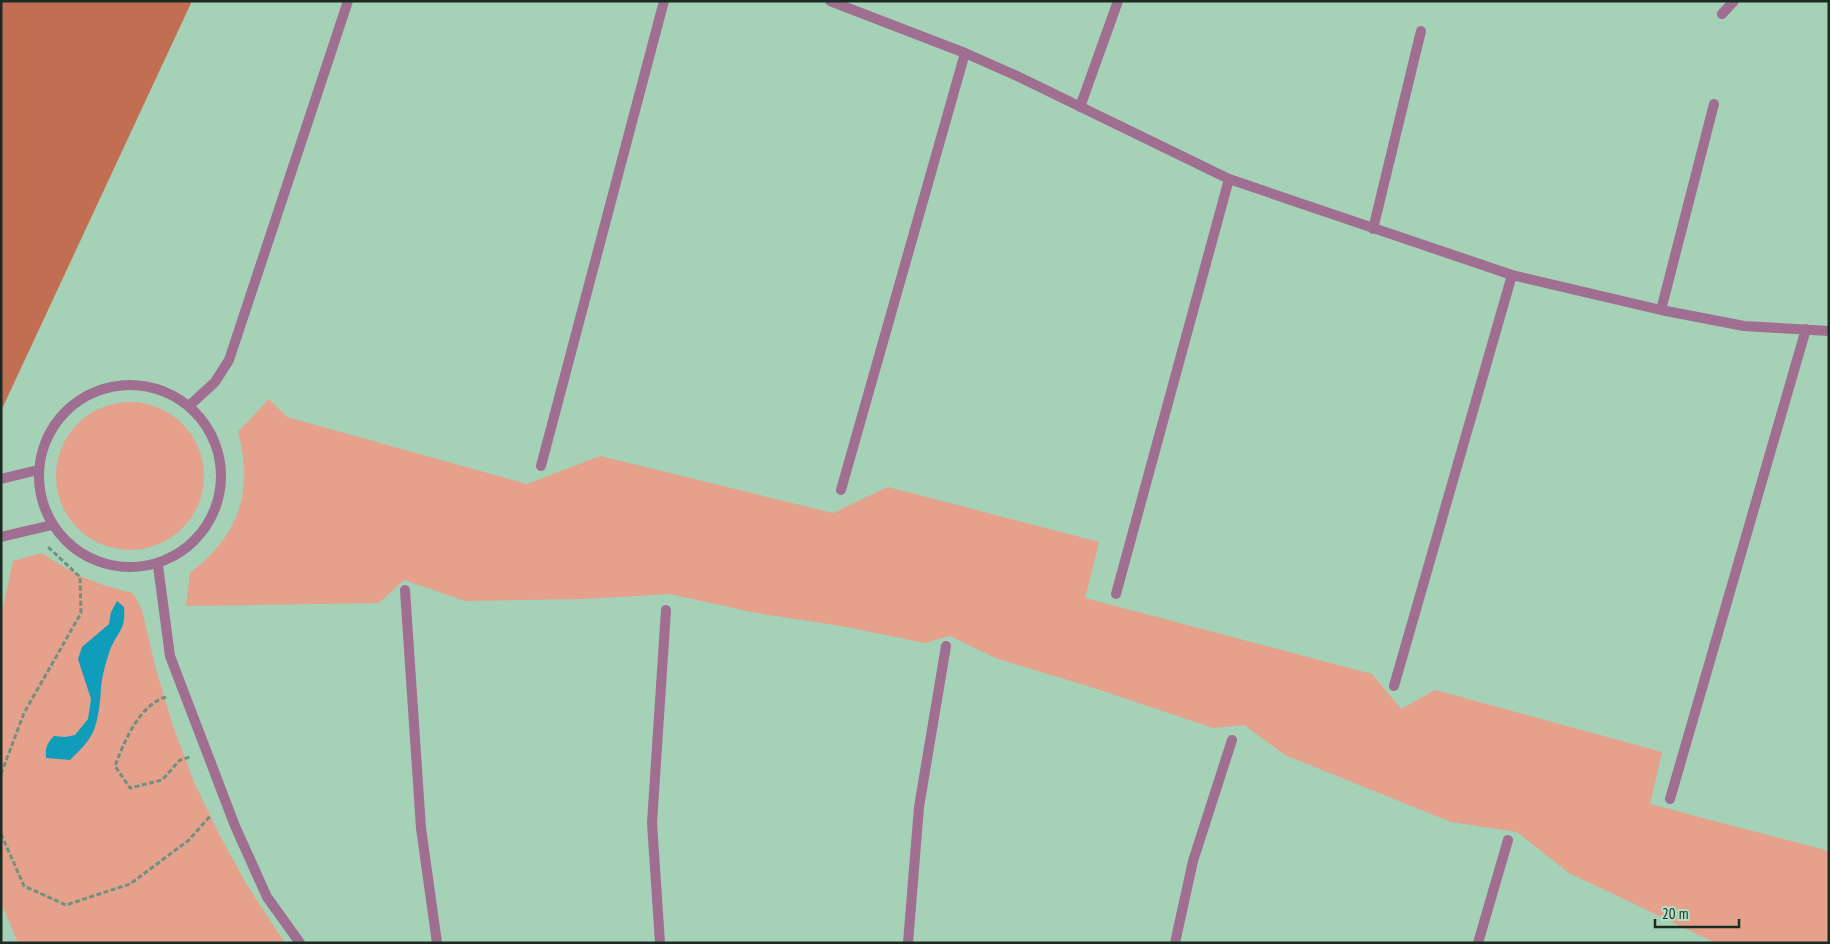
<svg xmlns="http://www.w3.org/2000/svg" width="1830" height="944" font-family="'PT Sans Narrow',sans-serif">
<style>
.green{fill:#e5a18b}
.forest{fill:#c26e53}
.water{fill:#109dbc}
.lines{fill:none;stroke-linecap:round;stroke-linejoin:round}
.path{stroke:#70917d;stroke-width:3;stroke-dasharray:5 2.5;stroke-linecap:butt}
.minor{stroke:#9f6e90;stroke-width:10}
</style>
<rect width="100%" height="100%" fill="#a5d1b7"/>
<!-- green -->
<path class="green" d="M269,399L287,417L527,484L600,456L833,513L888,487L1099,542L1085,598L1372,674L1401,709L1435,690L1662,752L1650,804L1829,851V943H1716L1569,873L1517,832L1451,822L1285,755L1244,725L1213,728L1091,687L998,659L950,636L925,643L841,626L756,613L670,594L584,599L465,601L404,580L379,603L186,606L190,573C239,535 254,492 238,432Z
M56 476a74 74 0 1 1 148 0a74 74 0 1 1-148 0Z
M42,553C72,574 97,585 133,593L142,610L156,669L173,726L194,782L219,834L247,885L285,943H18L1,903V616L13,561Z"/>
<!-- forest -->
<path class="forest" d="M1,1H192L1,411Z"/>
<!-- water -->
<path class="water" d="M117,601L124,607C126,631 118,630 110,650C106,662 102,676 101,688C100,703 99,716 94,730C89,742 79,751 70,760L46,758C45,748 47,743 54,736L65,737L75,735L88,719L91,699L78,659L82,647L109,624L111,612Z"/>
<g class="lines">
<!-- path -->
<path class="path" d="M166,697C139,705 124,742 115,766L130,788L162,780L180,760L190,757
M1,774L24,713L81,613L80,577L47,546
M1,834L24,886L66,905L130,884L189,840L211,815"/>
<!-- minor -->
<path class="minor" d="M830,1L965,53L1017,76L1229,179L1512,275L1661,310L1744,326L1829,331
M1722,14L1734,1
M1080,107L1118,1
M1373,229L1421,31
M1661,310L1714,104
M39 476a91 91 0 1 1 182 0a91 91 0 1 1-182 0Z
M190,405L215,382L229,360L348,1
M541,466L664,1
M1,479L38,470
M841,490L965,53
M1,537L52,525
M158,566L170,656L235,826L267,897L300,943
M405,590L421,828L437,943
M1116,594L1229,179
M1394,686L1512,275
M1670,799L1806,329
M660,943L652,823L666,610
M908,943L919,807L946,646
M1175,943L1193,861L1232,740
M1478,943L1508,840"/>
</g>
<!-- border -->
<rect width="1830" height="944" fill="none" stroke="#1b2c22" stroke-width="5"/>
<!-- scale -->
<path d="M1655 919v8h84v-8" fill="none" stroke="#1b2c22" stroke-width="2.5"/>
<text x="1662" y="919" font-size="15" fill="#1b2c22" stroke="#b2dec4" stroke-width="4" paint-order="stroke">20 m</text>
</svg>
